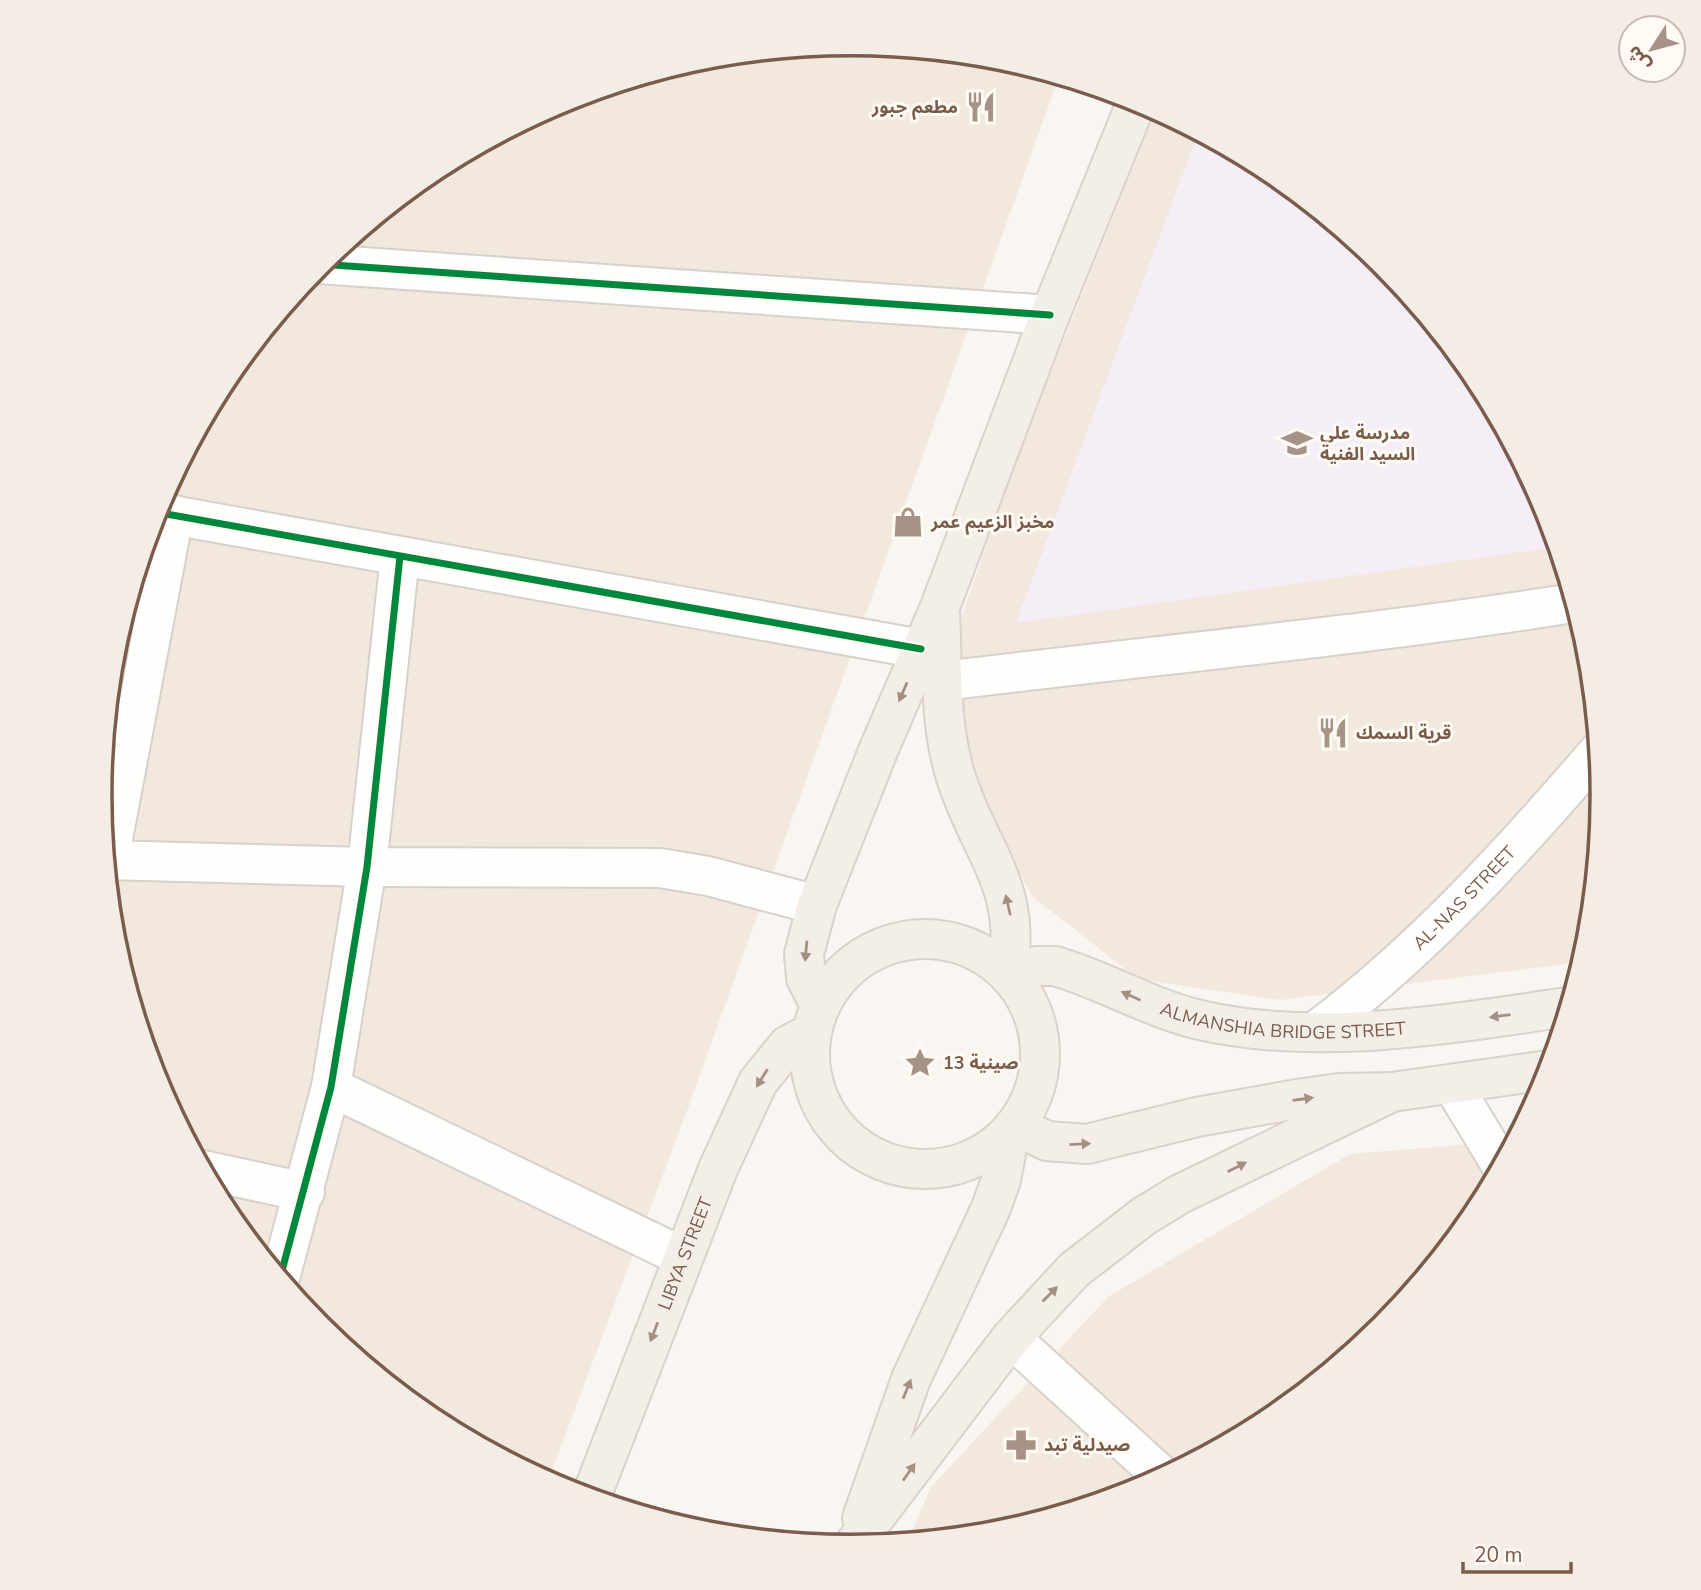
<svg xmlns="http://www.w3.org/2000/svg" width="1701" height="1590" font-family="'Nunito Sans','Noto Sans Arabic',sans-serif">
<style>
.residential{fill:#f2e8de}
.education{fill:#f6eef6}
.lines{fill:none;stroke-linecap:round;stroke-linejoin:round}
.minor-casing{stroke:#d7d1cb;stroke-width:42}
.major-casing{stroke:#dad1cc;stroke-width:42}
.minor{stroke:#fefefd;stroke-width:38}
.major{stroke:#f3eee8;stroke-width:38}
.cycleway-casing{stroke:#fffaf3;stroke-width:11}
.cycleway{stroke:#00873e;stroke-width:7}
.oneway{fill:#a48f83}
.labels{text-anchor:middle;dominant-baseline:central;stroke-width:6;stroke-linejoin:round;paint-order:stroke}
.poi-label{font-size:18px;font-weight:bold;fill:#7a5c4d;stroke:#fffaf3;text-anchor:start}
.street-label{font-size:18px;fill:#7a5c4d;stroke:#fffaf3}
.rim{fill:none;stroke:#7a5c4d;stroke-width:3.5}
</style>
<rect width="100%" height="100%" fill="#f9f5f0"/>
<!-- residential -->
<path class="residential" d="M851,44L997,58L1059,77L688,1108L548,1481L433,1419L319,1326L226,1212L156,1082L114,941L99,795L114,648L157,507L226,377L320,264L433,170L563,101L704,58Z
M1156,110L1268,171L1382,264L1475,378L1545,508L1587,649L1602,795L1587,942L1581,962L1280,1000L1138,979L1032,896L955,752L960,621L1019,452Z
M1513,1141L1475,1213L1381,1326L1268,1420L1138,1489L997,1532L908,1541L931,1487L1108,1297L1350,1154Z"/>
<!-- education -->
<path class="education" d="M1198,133L1268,171L1382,264L1475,378L1545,508L1557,547L1016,623Z"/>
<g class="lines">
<!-- minor casing -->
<g class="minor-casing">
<g id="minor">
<path d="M319,264L1050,315"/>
<path d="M155,512L921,649"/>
<path d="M943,681C1153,655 1364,636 1573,603"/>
<path d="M106,860L367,867L660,868L708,876L817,905"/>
<path d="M109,860L174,515"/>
<path id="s1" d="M1317,1030C1422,951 1511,853 1598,752"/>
<path d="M1452,1084L1501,1165"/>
<path d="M331,1087L683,1257"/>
<path d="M203,1170L305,1192"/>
<path d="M280,1278L331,1087L367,867L400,556"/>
<path d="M1011,1338L1162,1476"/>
</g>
</g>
<!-- major casing -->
<g class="major-casing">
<g id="major">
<path d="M940,613C943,666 939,722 955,774C977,849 1024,886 1007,972"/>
<circle cx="925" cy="1054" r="115"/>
<path id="s2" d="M1009,974L1037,966H1055C1104,980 1149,1008 1200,1020C1315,1047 1452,1024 1567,1007"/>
<path d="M820,1005L806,978L804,954L817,905L878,751L940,607L1050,315L1137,101"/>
<path d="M1016,1126L1047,1141L1087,1144L1197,1117L1297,1099L1339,1093L1392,1092L1548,1070"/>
<path id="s3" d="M591,1497L718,1169L758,1082L788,1045L811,1033"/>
<path d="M862,1518L911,1379L991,1208L1001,1180L1010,1133"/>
<path d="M853,1546L1011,1338L1074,1270L1144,1216L1180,1194L1392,1092"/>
</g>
</g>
<!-- minor -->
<use href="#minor" class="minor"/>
<!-- major -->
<use href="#major" class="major"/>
<!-- cycleway casing -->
<g class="cycleway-casing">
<path id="cycleway" d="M319,264L1050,315
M155,512L921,649
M280,1278L331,1087L367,867L400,556"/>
</g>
<!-- cycleway -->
<use href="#cycleway" class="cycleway"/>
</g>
<!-- one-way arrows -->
<defs><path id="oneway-solid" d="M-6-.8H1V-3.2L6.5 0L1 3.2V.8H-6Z" transform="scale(1.75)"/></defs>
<g class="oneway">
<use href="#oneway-solid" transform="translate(903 692) rotate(113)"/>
<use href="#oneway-solid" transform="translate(1008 905) rotate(-103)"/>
<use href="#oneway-solid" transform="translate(806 951) rotate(95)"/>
<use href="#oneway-solid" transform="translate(1131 996) rotate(-156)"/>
<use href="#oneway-solid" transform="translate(1500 1016) rotate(173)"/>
<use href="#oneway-solid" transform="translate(762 1078) rotate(122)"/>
<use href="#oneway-solid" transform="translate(1303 1099) rotate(-8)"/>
<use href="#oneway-solid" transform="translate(1080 1144) rotate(-3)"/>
<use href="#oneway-solid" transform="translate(1237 1167) rotate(-27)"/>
<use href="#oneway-solid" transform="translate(1050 1294) rotate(-45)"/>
<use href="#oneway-solid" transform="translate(654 1332) rotate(111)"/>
<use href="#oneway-solid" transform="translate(907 1389) rotate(-68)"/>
<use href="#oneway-solid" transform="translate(909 1472) rotate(-55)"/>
</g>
<!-- icons -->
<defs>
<g id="restaurant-bare" transform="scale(2.415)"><path d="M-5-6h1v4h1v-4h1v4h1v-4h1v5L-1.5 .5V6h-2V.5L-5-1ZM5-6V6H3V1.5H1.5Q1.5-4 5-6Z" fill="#a69286" stroke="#fffaf3" stroke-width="2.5" paint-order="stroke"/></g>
<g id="school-bare" transform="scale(2.415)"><path d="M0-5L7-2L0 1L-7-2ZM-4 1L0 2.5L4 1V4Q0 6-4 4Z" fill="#a69286" stroke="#fffaf3" stroke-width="2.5" paint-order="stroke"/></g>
<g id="shop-bare" transform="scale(2.415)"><path d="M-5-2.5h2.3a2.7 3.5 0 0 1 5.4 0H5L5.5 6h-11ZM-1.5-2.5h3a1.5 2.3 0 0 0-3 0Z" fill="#a69286" stroke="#fffaf3" stroke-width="2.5" paint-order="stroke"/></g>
<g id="sight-bare" transform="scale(2.415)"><path d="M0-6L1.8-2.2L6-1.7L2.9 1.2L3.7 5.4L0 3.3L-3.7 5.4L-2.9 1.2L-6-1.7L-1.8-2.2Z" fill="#a69286" stroke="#fffaf3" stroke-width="2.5" paint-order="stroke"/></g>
<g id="pharmacy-bare" transform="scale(2.415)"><path d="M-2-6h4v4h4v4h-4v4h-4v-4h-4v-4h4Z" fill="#a69286" stroke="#fffaf3" stroke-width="2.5" paint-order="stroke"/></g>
</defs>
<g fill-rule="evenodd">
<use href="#restaurant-bare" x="981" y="107"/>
<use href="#school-bare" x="1297" y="443"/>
<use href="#shop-bare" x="908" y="522"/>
<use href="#restaurant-bare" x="1333" y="733"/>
<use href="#sight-bare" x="920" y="1063"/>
<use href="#pharmacy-bare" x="1021" y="1445"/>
</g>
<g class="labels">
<!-- poi labels -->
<g class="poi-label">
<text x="958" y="107" text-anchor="end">مطعم جبور</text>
<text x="1320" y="433">مدرسة علي<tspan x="1320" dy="21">السيد الفنية</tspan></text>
<text x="931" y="522">مخبز الزعيم عمر</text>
<text x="1356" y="733">قرية السمك</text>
<text x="943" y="1063">صينية 13</text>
<text x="1044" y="1445">صيدلية تبد</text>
</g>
<!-- street labels -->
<g class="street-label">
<text stroke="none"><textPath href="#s1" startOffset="198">AL-NAS STREET</textPath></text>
<text stroke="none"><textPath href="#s2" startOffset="285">ALMANSHIA BRIDGE STREET</textPath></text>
<text stroke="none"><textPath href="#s3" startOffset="261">LIBYA STREET</textPath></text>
</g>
</g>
<!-- crop -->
<path d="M0 0H1701V1590H0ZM112 795a739 739 0 1 1 1478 0a739 739 0 1 1-1478 0Z" fill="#f4ede6" fill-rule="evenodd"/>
<path class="rim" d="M112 795a739 739 0 1 1 1478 0a739 739 0 1 1-1478 0Z"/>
<!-- north arrow -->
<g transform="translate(1652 49) rotate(234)"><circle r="33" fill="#fffaf3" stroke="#cabbb1" stroke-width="2"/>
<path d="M0-5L12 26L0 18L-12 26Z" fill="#a69286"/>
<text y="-10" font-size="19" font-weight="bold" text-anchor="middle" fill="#7a5c4d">ش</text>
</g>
<!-- scale -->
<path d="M1463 1562v10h108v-10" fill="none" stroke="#7a5c4d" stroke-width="3.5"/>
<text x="1474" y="1562" font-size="21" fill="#7a5c4d" stroke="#fffaf3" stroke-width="5" paint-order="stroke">20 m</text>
</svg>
